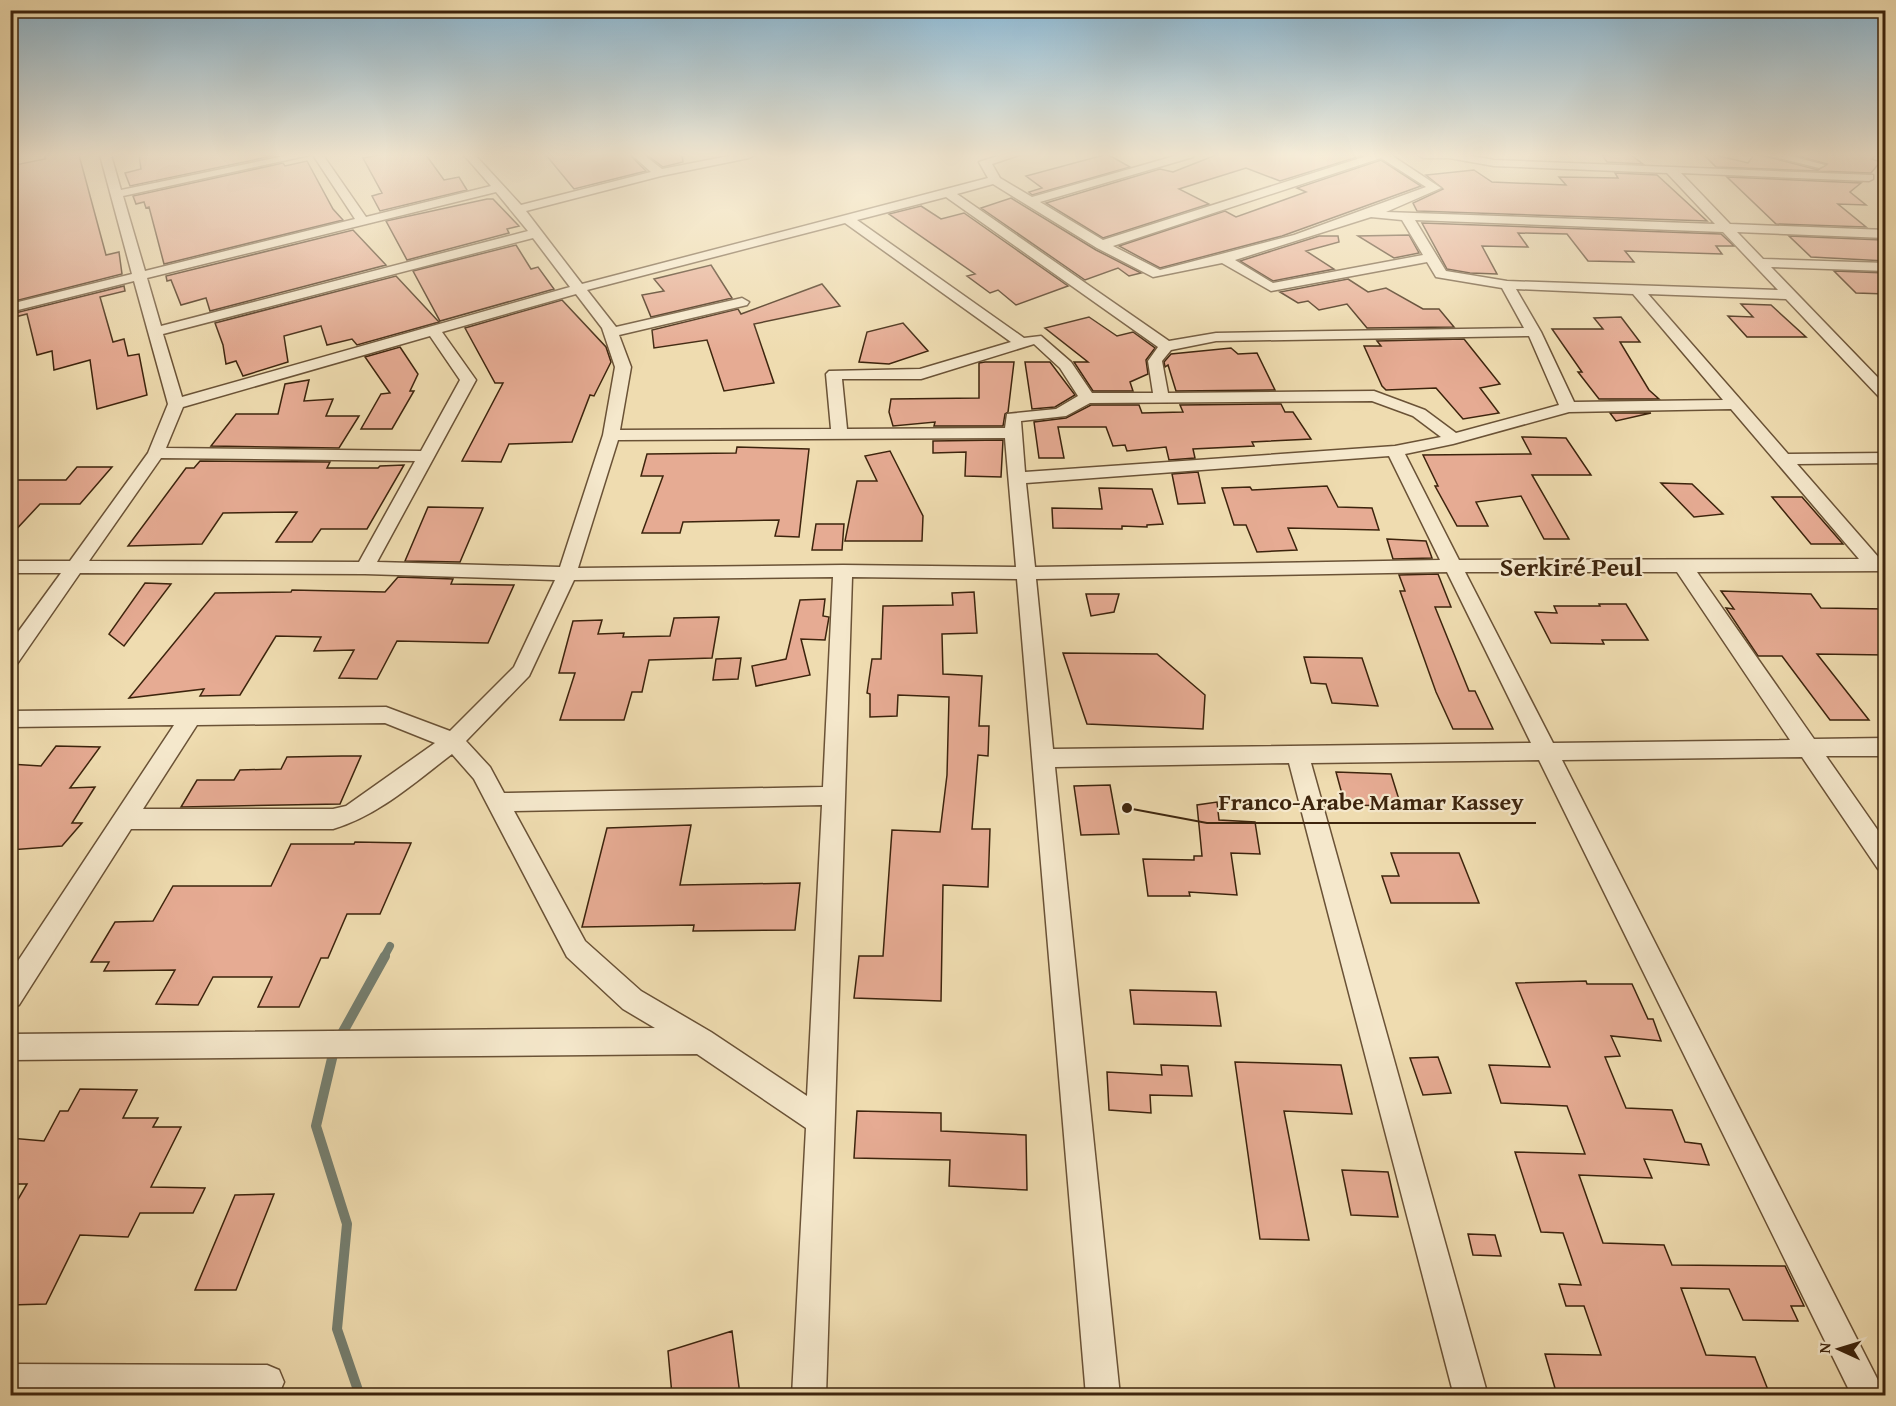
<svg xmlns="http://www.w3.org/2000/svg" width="1896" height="1406" font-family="'Gentium Book Plus',serif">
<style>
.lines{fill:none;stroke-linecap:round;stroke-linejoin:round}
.stream-far1{stroke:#757e6f;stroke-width:8}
.stream{stroke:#757e6f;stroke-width:10}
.building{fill:#e6ab93;stroke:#3d240d;stroke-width:1.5}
.street-casing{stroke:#6a5236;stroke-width:3}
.street{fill:#f5e8cc;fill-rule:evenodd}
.labels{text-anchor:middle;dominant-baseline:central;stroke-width:4.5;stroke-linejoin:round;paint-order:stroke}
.quarter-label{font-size:26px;font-weight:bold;fill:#3d240d;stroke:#f5e8cc}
.leader{fill:none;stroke:#3d240d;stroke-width:2}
.callout-dot{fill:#3d240d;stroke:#f5e8cc;stroke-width:2}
.callout-label{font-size:24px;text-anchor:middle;font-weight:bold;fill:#3d240d;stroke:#f5e8cc;stroke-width:4.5;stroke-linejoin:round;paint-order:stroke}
</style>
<rect width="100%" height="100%" fill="#efdcb0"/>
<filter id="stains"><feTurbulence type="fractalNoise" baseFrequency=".00333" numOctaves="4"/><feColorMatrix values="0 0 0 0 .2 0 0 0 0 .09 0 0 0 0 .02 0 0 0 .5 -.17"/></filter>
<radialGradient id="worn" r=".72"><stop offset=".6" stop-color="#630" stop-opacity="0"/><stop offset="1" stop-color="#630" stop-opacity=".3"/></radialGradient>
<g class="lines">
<!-- stream-far1 -->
<path class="stream-far1" d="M384,957L390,946"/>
<!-- stream -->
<path class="stream" d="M339,1039L385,956
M334,1050L316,1126L347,1224L337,1329L360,1396"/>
</g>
<!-- building -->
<path class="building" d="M45,155H79L106,255L119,252L122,274L15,301V296L10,298V166L45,159Z
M139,155H277L130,186L125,173L141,169Z
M379,155H426L444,180L459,177L467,190L380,211L372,196L382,193L363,158Z
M546,155H630L646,171L574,189Z
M647,155H682L683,162L663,167Z
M1104,155H1109L1130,167L1032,195L1029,192L1042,188L1026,176Z
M1216,155H1364L1280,181L1246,168L1179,189L1209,204L1103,238L1046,203L1160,169L1173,172Z
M1602,155H1631L1643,164L1607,162Z
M1704,155H1715L1748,163L1754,155H1761L1818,170L1827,164L1795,155H1876L1872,159L1880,162L1871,173L1716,167Z
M1381,160L1421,186L1282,236L1160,268L1119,246L1225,211L1236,217L1306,192L1297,188Z
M307,161L333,209L343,220L164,264L149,207L146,208L144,202L136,204L133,196L283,163L285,166Z
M1474,170L1492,182L1566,185L1559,177L1618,178L1615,173L1657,175L1707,221L1417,211L1413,203L1443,189L1426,175Z
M1727,177L1861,183L1850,192L1866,205L1838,204L1866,227L1776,224Z
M1011,198L1096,250L1141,273L1129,276L1118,268L1085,280L981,208Z
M487,199H493L519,226L507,229L509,233L407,260L386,221Z
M921,206L941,219L964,213L1068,286L1016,305L998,290L990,293L967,276L975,274L889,214Z
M1422,223L1721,234L1734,246H1716L1722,254L1625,251L1634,262L1588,261L1567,234L1518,233L1528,247L1482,246L1497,274L1470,273L1447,269Z
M353,230L386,265L210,311L206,298L181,305L171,280L167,281L166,276Z
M1409,235L1419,253L1394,258L1358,236Z
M1319,236H1338L1339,242L1306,251L1334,269L1273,281L1240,261Z
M1789,236L1882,240L1886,243V261L1811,257Z
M516,245L531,269L538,267L554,289L440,321L413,271Z
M711,265L732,298L651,317L642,295L664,291L654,279Z
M1834,271L1886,273V294L1856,293Z
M396,276L439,322L357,345L352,339L327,345L321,326L284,336L288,362L243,376L236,361L226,364L223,345L215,323Z
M1348,279L1368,292L1386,288L1423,309H1439L1454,327L1367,328L1347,304L1319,310L1308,301L1298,303L1280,292Z
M822,284L840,306L754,324L774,383L724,391L707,340L654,348L652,330L738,309L741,314Z
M124,286L125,291L100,297L113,342L124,339L128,356L139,354L147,395L97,409L90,360L54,370L52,351L37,355L27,314L15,317V313Z
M562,300L606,347L611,362L594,396L590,395L572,442L509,444L501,462L462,461L503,383H495L465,328Z
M1741,304L1771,305L1806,337H1747L1728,316L1753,317Z
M1089,317L1117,336L1133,332L1155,348L1146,360L1148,374L1130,382L1133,391H1093L1074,362H1088L1045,328Z
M1621,317L1640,342H1620L1649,390L1659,399H1599L1578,372H1582L1552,329H1603L1594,318Z
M903,323L928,351L889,364L859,362L867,332Z
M1464,339L1500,384L1480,388L1499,413L1463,419L1436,388L1386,390L1382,386L1364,346H1381L1377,341Z
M400,347L418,374L410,391H414L392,429H361L381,394L390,393L365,357Z
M1231,348L1238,354L1257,353L1275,390L1176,391L1168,365L1165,367L1164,362L1171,354Z
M985,362H1014L1008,412L1005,414L1003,426H934L935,422L893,426L889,412L891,399L979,398V363Z
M1025,362H1050L1075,395L1055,407L1032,409Z
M309,380L304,401L333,399L326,416H359L339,448L211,446L236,414H278L285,384Z
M1281,404L1285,412H1293L1311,439L1252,442L1254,446L1193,449L1195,458L1169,460L1166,447L1127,451L1125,445L1113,446L1106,427H1058L1064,458H1039L1034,422L1066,418L1091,405H1139L1142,413L1183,412L1180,405Z
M1610,413H1651L1616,421Z
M1522,437L1566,438L1591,475H1532L1569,539H1544L1521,496L1476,502L1488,526H1457L1435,486H1438L1423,455L1531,454Z
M1003,440L1001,477L965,476L966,452L933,453V441Z
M737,447L809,449L799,537L775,536L779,520L683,522L680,533H642L663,476H641L647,454L736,453Z
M890,451L923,516L922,541H845L857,481H877L865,456Z
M200,461L330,462L327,468H378L380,466L404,465L367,529H321L312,542H276L297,512L223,513L202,544L128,546L186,468H194Z
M77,467H112L80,504H40L10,536V480H66Z
M1198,472L1205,503L1178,504L1172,474Z
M1661,483L1692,484L1723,514L1694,517Z
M1327,486L1338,507L1372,508L1379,530L1288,528L1297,550L1257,552L1246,525H1234L1222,488L1250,487L1252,490Z
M1099,488L1152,489L1163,524L1147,525V527L1122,526V529L1053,528L1052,508L1102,509Z
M1772,497H1802L1843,544H1811Z
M428,507L483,508L460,562L405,561Z
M816,524H844L842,550H812Z
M1387,539L1426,541L1432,558L1393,559Z
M1438,574L1451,607H1435L1469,691H1475L1493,729H1453L1436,692L1400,591H1405L1399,575Z
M398,577L453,579L451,584L514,585L488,643L397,641L377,679L339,678L354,650L314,651L321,637L276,636L240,695L200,696L204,689L129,698L215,593L291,592L292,590L385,592Z
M145,583L171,584L124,646L109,634Z
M1721,591L1811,594L1821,608L1886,609V655L1817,654L1869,720H1830L1782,656H1758L1726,608L1734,609Z
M974,592L977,633L942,634L943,674L982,676L979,726H989L988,756L978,755L972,829H990L988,887L943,885L941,1001L854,998L859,956H883L892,830L940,832L947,775L949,697L898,695L897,716L870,717V694L867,693L872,659H881L883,606L953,605L952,593Z
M1086,594H1119L1114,612L1091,616Z
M825,599L823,616L829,617L825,640L801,639L810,675L756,686L752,666L786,659L800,600Z
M1599,604H1626L1648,640H1602L1604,644L1551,643L1535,612L1557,613L1554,606H1600Z
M719,617L712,658L649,660L642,692H632L624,720H560L575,673H559L573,621L602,620L598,634L624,633L623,637L670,636L674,618Z
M1063,653L1157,654L1205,695L1203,729L1087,724Z
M1304,657L1362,658L1378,706L1332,703L1326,684L1311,683Z
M741,658L738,679L713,680L716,659Z
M56,746L100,747L70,788L95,787L72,823H82L62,846L10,850V764L41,766Z
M342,756H361L340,804L181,807L197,780H234L240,770L281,769L287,757Z
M1336,772L1391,774L1401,806L1345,805Z
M1110,785L1119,834L1081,835L1074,786Z
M1217,802L1219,820L1255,822L1260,854L1231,853L1237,895L1189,892L1190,896H1148L1143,859L1194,860V856H1202L1197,805Z
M691,825L680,885L800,883L795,930L693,931L694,925L582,927L607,828Z
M355,842L411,843L380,914H347L328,958H321L299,1007H258L272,977H213L198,1005L156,1004L175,970L104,971L109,962H91L115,922L153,921L173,886H271L291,844H354Z
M1391,853H1459L1479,903H1391L1382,876H1399Z
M1586,981L1587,984H1632L1648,1019H1653L1661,1041L1611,1036L1620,1056L1605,1057L1626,1108L1672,1110L1685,1142L1701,1144L1709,1165L1644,1159L1652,1178L1579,1175L1603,1243L1664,1245L1672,1265L1785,1266L1804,1306H1791L1798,1321L1743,1320L1729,1289L1681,1288L1706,1355L1755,1357L1770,1395H1557L1545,1354L1601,1355L1584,1306H1566L1559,1284L1581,1285L1563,1233L1541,1232L1515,1152L1585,1154L1567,1106L1501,1103L1489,1065L1550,1067L1516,983Z
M1130,990L1216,992L1221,1026L1134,1024Z
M1438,1057L1451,1093L1423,1095L1410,1058Z
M1235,1062L1341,1065L1352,1114L1284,1111L1309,1240L1260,1239Z
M1161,1065L1188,1066L1192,1096L1150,1095L1151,1113L1109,1110L1107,1072L1162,1075Z
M80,1089L137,1090L123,1118H158L153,1127H181L151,1187L205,1188L193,1213H140L128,1237L80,1235L46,1304L10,1305V1213L27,1184H10V1138L44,1141L60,1111H68Z
M857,1111L941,1113V1131L1026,1135L1027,1190L949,1186L950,1160L854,1158Z
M1342,1170L1388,1172L1398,1217L1351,1215Z
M274,1194L236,1290H195L235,1195Z
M1468,1234L1495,1235L1501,1256L1473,1255Z
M732,1331L740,1395H672L668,1351Z"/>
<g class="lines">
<!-- street casing -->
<g class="street-casing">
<path id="street" d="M100,155H111L121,190L289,155H310L123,196L145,271L355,219L313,155H323L366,217L491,186L464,155H475L521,205L651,172L632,155H644L662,169L734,155H754L749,158L661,176L526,211L582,284L988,178L979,162L1001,155H1019L992,164L1000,178L1032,197L1178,155H1194L1193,157L1040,202L1103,240L1370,155H1391L1441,188L1386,212L1715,224L1667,173L1494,166L1449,158H1423L1418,155H1466L1494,160L1873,175V179L1869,181L1681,173L1730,224L1886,230V238L1737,232L1763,259L1886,263V271L1771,267L1886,386V401L1881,399L1786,299L1648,294L1788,454L1886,453V463L1797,464L1880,559H1886V571L1697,572L1814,739L1886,738V756H1826L1886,842V872L1878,869L1802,757L1562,760L1886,1396H1852L1539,760L1311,763L1488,1396H1454L1289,763L1055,767L1120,1396H1086L1017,579L852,577L826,1396H792L806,1128L697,1054L10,1060V1034L655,1028L623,1009L567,957L474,779L452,754C414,783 379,815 333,829H131L19,1005L10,1008V973L174,725L10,727V711L386,707L450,731L514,667L555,580L365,574L80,573L17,664L10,666V643L61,573H10V561H70L148,453L168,404L134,281L10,312V304L132,274ZM1381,158L1426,187L1294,235L1160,270L1113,246ZM993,184L1097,248L1153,277L1222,263L1271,291L1427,262L1436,277L1502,288L1524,328L1216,333L1169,341L957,194ZM496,192L528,231L161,326L147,278ZM946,197L1158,347L1148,361L1153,393H1092L1071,362L1041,336L1024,338L857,220ZM1371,217L1402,220L1423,255L1273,283L1235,260ZM1415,220L1723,232L1778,290L1507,281L1446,271ZM845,223L1011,342L920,369L829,371L826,374L831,429L620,430L631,367L619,335L747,305L749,302L742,298L616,327L587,290ZM533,238L570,287L182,397L163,334ZM1516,289L1633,294L1723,400L1574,402L1541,332ZM576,294L602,328L615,367L603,435L560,567L377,562L476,380L442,332ZM430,336L460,380L421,451L166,448L183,407ZM1529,336L1559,405L1456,433L1425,410L1374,391L1168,393L1162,361L1171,350L1216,341ZM1034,344L1060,368L1078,396L1056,409L1007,414L1005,428L847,429L842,379H921ZM1372,401L1413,416L1441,437L1395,446L1025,472L1021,421L1066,416L1090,403ZM1731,409L1859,559L1459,560L1405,454L1453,444L1569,412ZM1005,438L1016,567L843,565L578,568L618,440ZM1389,456L1440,560L1035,567L1026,483ZM161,458L415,461L359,562L89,561ZM1447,572L1531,743L1053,749L1036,579ZM1465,572H1677L1790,740L1553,743ZM833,577L823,787L504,793L490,767L466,741L529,676L574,580ZM385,723L435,743L346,806L333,809H143L197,725ZM822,805L807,1096L711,1032L641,991L585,941L514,811Z
M1767,155H1787L1825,165L1819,168Z
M10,1364L267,1365L279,1370L284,1382L279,1394L274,1396H10Z"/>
</g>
<!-- street -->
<use href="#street" class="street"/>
</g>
<!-- sky -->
<linearGradient id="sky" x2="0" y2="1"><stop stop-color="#89b6d2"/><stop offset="0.44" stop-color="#f8efdb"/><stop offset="1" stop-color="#f8efdb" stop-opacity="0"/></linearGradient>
<rect width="1896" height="352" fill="url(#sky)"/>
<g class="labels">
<!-- quarter labels -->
<g class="quarter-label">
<text x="1571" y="566">Serkiré Peul</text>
</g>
</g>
<!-- callouts -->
<path class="leader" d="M1127 808L1207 823H1536"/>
<circle class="callout-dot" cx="1127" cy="808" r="6"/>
<g class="callout-label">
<text x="1371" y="810">Franco-Arabe Mamar Kassey</text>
</g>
<!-- margin -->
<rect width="1896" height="1406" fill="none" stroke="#efdcb0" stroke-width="36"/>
<rect x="12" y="12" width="1872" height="1382" fill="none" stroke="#3d240d" stroke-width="3"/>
<rect x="18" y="18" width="1860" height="1370" fill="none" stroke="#3d240d" stroke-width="1.5"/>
<!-- north arrow -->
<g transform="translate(1839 1349) rotate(274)" stroke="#f5e8cc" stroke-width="4.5" paint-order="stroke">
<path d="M0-4.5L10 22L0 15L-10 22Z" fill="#3d240d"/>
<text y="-9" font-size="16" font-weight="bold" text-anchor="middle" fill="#3d240d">N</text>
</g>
<rect width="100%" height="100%" filter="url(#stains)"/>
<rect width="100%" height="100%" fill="url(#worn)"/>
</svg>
